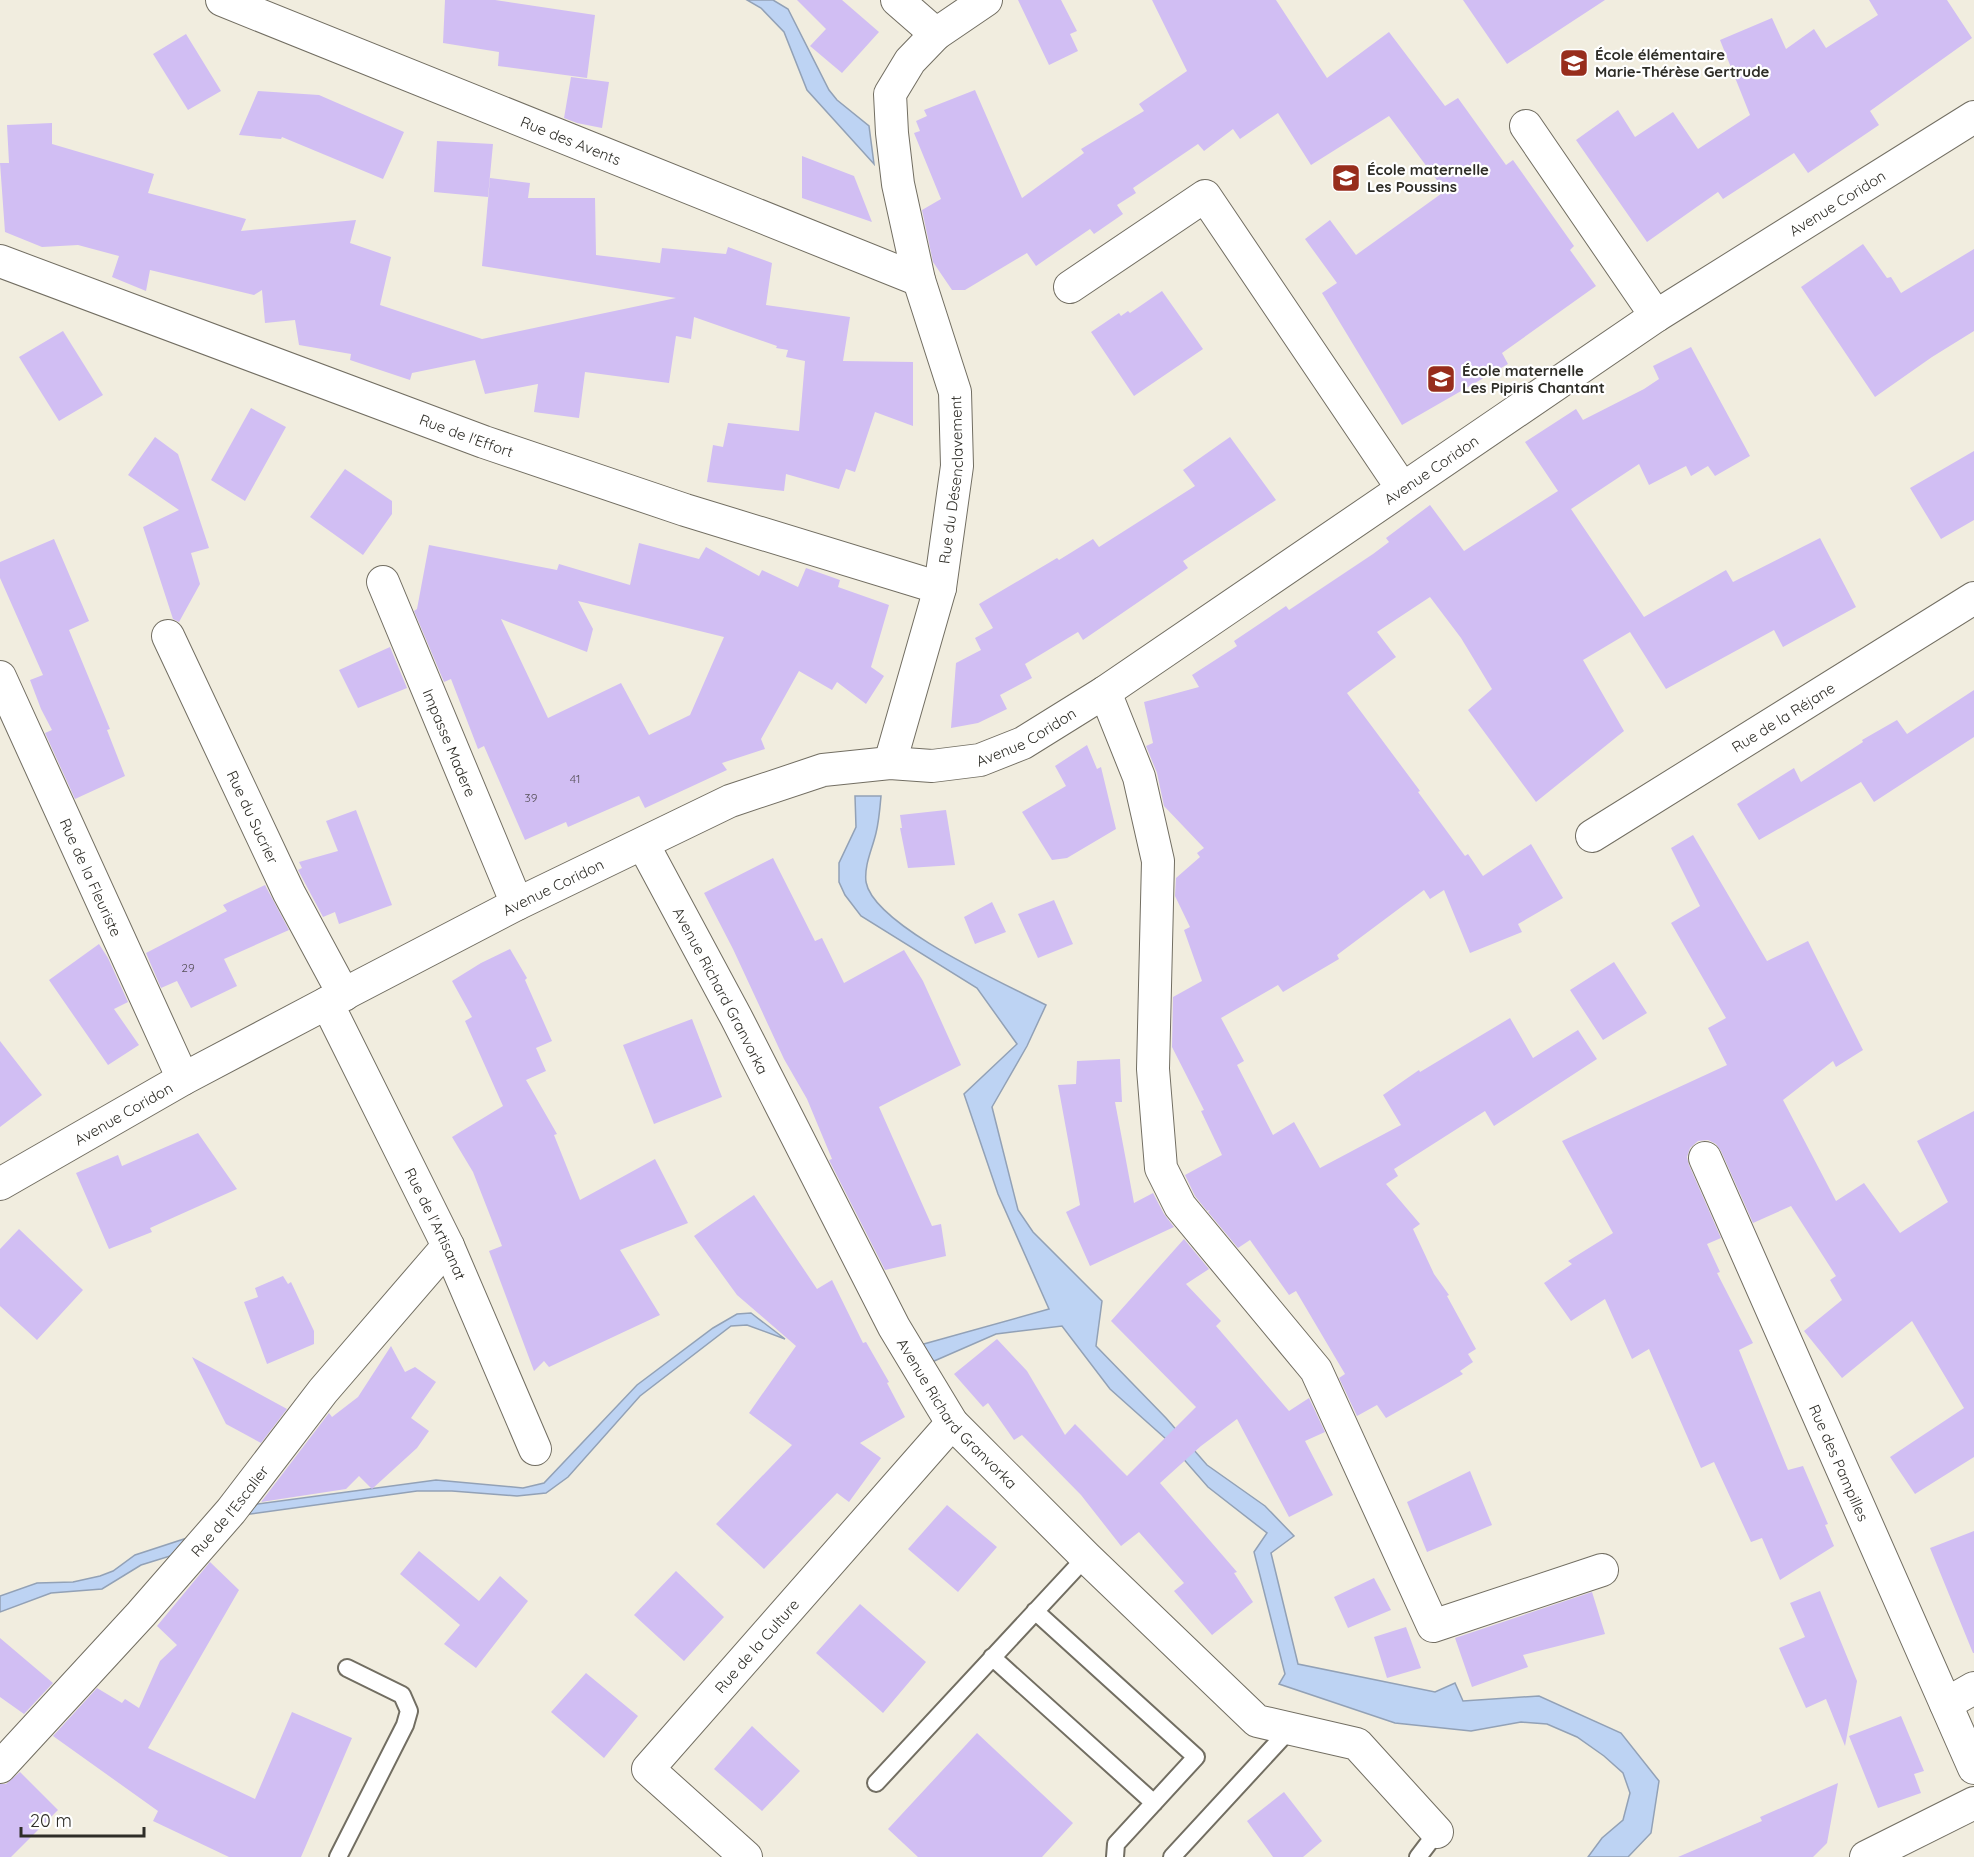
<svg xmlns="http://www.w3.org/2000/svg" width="1974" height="1857" font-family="Quicksand,sans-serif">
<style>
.water{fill:#bdd3f3;stroke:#92a1b6;stroke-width:1.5}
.building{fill:#d1bef3;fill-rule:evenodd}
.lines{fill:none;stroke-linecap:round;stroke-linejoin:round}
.service-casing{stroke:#726e62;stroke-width:20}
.minor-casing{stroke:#726e62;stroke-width:34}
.service{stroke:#fff;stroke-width:16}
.minor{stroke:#fff;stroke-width:32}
.labels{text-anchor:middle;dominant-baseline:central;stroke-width:4.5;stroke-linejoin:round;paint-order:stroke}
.number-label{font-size:12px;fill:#57515a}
.poi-label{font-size:15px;font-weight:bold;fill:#2e2d27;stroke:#fff;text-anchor:start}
.street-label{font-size:15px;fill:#2e2d27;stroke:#fff}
</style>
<rect width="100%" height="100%" fill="#f1eddf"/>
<!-- water -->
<path class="water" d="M747,0H773L788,9L829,90L837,100L869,126L874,164L807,90L784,32L761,8Z
M855,796H881C880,808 879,821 876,833C872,850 864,865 866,882C874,926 1007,985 1046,1005L1027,1046L992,1107L1018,1210L1033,1232L1102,1301L1096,1346L1166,1418L1207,1465L1265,1506L1294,1536L1271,1553L1298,1664L1435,1692L1455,1683L1463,1701L1539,1696L1621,1733L1659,1781L1651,1833L1628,1857H1588L1602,1838L1623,1820L1630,1793L1623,1773L1604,1756L1577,1737L1547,1724L1521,1722L1471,1731L1395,1723L1279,1684L1285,1674L1254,1552L1267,1533L1208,1487L1166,1439L1110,1389L1062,1326L996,1334L925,1365L913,1347L1049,1309L998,1194L964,1094L1017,1044L977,988L861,916L845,895L839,882V863L856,827Z
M751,1313L785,1339L747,1325L731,1326L640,1396L568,1477L546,1493L517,1496L452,1491H417L243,1515L250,1505L436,1480L523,1488L544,1483L637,1385L713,1328L737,1314Z
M184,1539L180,1553L141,1565L102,1589L51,1593L0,1612V1596L37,1583L73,1582L100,1576L113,1571L135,1555Z"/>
<!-- building -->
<path class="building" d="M445,0H495L595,15L587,78L498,66L499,52L443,43Z
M797,0H842L879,32L842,73L810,46L826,29Z
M1018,0H1061L1077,31L1070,34L1078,51L1049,65Z
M1152,0H1276L1327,78L1389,32L1445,106L1458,98L1506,165L1513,160L1574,246L1570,250L1596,286L1502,353L1508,364L1402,425L1322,293L1337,283L1305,239L1330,220L1356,255L1445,191L1389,116L1311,165L1278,113L1240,139L1233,129L1204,151L1198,144L1133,188L1136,193L1117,205L1123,214L1094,234L1090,229L1036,266L1027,253L965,290H952L933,262L922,210L941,199L914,133L920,131L916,121L927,116L924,110L975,90L1022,198L1084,153L1081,149L1144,111L1139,104L1187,71Z
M1463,0H1605L1507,64Z
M1869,0H1947L1972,38L1870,111L1879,125L1808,173L1794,153L1723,199L1718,192L1647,242L1576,140L1618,110L1635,137L1673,112L1698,149L1750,115L1720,40L1772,18L1786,49L1814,29L1826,48L1878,15Z
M186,34L221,91L188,110L153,54Z
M571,77L609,82L602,128L577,123L564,118Z
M258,91L319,95L404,132L383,179L282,137L281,139L239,135Z
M52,123V144L154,174L148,193L246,219L241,231L356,220L350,243L391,257L380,305L482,339L676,298L482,266L490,178L530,183L528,198H595L596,255L660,263L662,248L726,254L728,247L772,263L766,305L850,317L843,361L913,362V426L875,412L855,472L846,469L839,489L786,474L784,491L707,482L713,445L723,447L728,423L799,431L805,361L786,357L788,350L776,348L777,346L694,317L691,339L676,336L669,383L585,372L579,418L534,412L538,384L485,394L475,360L412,373L410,380L350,360L351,354L299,345L295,320L265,323L262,290L254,295L150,270L146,291L112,277L119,256L78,245L42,247L5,232L0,163H9L7,125Z
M437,141L493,144L488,197L434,192Z
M802,156L854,176L872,222L802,198Z
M1863,244L1887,278L1891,277L1901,293L1974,249V331L1932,357L1875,397L1801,287Z
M1162,291L1203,349L1134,396L1091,332L1119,313L1121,316L1128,311L1130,313Z
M63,331L103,395L59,421L19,357Z
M1691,347L1750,456L1715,476L1708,466L1691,476L1686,466L1649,485L1639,464L1571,509L1644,617L1726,570L1733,582L1820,538L1856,607L1783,647L1774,630L1666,689L1630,632L1583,660L1624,731L1536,802L1468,710L1492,689L1461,638L1430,597L1377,632L1396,657L1347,693L1420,791L1418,792L1465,856L1468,854L1483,876L1531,844L1563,898L1518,924L1522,932L1470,953L1444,890L1430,899L1424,890L1337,955L1339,959L1283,992L1278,985L1221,1018L1244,1061L1237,1065L1273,1135L1294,1122L1320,1168L1401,1125L1383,1095L1419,1070L1420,1072L1510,1018L1533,1058L1578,1030L1597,1059L1494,1126L1485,1111L1394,1169L1398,1176L1386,1184L1420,1224L1413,1229L1434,1274L1449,1295L1447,1296L1476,1349L1468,1354L1473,1362L1460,1371L1463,1374L1441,1387L1386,1418L1377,1405L1357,1416L1339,1378L1345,1374L1296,1291L1289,1295L1250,1240L1238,1248L1208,1212L1210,1210L1207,1211L1195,1196L1185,1175L1222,1155L1201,1111L1204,1110L1172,1047L1173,997L1202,981L1184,930L1190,927L1175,896L1176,878L1200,857L1197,853L1204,848L1164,806L1157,773L1146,746L1153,743L1144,702L1199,687L1192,675L1237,646L1234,641L1286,606L1289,610L1373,554L1389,542L1386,538L1430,505L1464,551L1558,491L1525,442L1576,409L1583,420L1644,389L1659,379L1653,366Z
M251,408L286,427L245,501L211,480Z
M155,437L178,454L209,548L191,553L200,584L179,622L173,619L143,527L179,510L128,475Z
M1230,437L1276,500L1183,561L1188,568L1083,640L1078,632L1025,664L1032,678L1000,695L1007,709L978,723L951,728L956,663L981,650L975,638L993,628L979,604L1057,558L1059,560L1093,539L1099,547L1195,486L1183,470Z
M1974,451V520L1941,539L1910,488Z
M345,469L392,501V514L363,555L310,517Z
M54,539L89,621L69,630L110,729L107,730L125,776L75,799L45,733L52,730L41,709L30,680L43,675L0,578V562Z
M639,543L699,559L706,547L759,576L762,570L798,587L806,568L840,580L838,587L889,605L871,667L884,676L866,704L837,682L832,690L799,671L761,739L765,749L722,763L727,770L645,808L639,796L568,827L566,822L525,840L484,746L478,749L451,679L444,682L414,611L417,609L429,545L557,570L559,564L630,585ZM578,601L724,637L690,715L649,735L621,683L548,718L501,619L587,652L593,629Z
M390,647L407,688L358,708L339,670Z
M1974,690V737L1874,802L1861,782L1759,840L1737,804L1794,768L1801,782L1863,742L1862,740L1897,720L1907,734Z
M1087,745L1097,769L1101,767L1116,829L1067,858L1052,860L1022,812L1066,786L1055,766Z
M356,810L392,905L339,924L335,912L323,917L298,870L302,868L299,862L338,851L326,821Z
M946,810L955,865L908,868L900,828H902L900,815Z
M1693,835L1767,961L1808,941L1863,1050L1836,1067L1833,1061L1783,1100L1836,1201L1864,1183L1900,1233L1948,1202L1917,1141L1974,1111V1457L1915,1494L1890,1457L1964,1408L1912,1321L1842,1378L1804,1331L1842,1300L1830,1280L1836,1276L1791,1206L1753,1223L1721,1151L1716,1144L1708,1140L1698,1141L1690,1148L1687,1157L1689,1165L1721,1238L1707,1244L1720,1272L1717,1273L1753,1343L1739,1350L1788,1470L1803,1466L1828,1524L1825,1525L1834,1546L1780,1580L1762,1538L1751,1542L1714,1462L1701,1468L1649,1349L1632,1359L1605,1299L1571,1321L1544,1283L1572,1264L1568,1261L1613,1233L1562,1141L1727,1065L1708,1028L1726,1018L1671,923L1700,906L1671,848Z
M773,858L815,941L822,938L844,983L904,950L923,981L961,1065L879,1107L932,1226L941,1224L946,1256L885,1270L829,1160L832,1159L807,1099L784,1059L733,949L704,893Z
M265,885L289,930L224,959L237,986L191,1008L177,981L161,988L146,953L227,911L223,905Z
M1054,900L1073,944L1038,958L1018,914Z
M992,902L1006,932L975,944L964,917Z
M99,944L108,958L128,1002L114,1009L139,1045L108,1065L49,980Z
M510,949L527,978L525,980L552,1041L536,1048L546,1071L526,1080L557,1134L554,1135L580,1200L655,1159L688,1223L620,1250L660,1315L549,1367L544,1361L534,1371L489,1251L502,1246L473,1172L452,1137L503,1106L465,1021L472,1017L452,981L481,963Z
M1614,962L1647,1013L1603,1040L1570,990Z
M692,1019L722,1097L654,1124L623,1045Z
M0,1041L42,1095L0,1127Z
M1120,1059L1122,1102H1115L1134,1203L1153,1193L1164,1214L1174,1227L1090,1266L1066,1212L1080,1205L1058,1085L1076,1084L1077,1061Z
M198,1133L237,1189L150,1228L152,1232L109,1249L76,1173L118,1155L122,1166Z
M754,1195L817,1289L832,1280L863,1343L866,1342L889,1382L887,1383L905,1417L860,1443L881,1458L849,1502L837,1493L764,1569L716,1524L792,1445L749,1413L796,1346L737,1295L694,1236Z
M19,1229L83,1290L37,1340L0,1306V1249Z
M1184,1239L1209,1269L1186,1284L1221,1321L1216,1326L1289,1411L1309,1398L1325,1432L1305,1441L1333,1495L1289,1517L1237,1419L1201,1446L1160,1483L1237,1572L1234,1573L1253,1602L1212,1635L1174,1591L1184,1583L1139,1532L1121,1546L1081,1495L1022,1435L1014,1440L988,1403L983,1407L954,1374L997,1339L1027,1371L1065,1435L1075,1424L1127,1476L1196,1407L1111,1321Z
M283,1276L288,1284L291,1282L314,1331V1344L267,1364L244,1302L258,1297L255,1288Z
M391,1346L405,1372L415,1367L436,1382L411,1418L429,1431L417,1448L372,1489L359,1476L346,1489L261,1502L329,1413L332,1417L358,1397Z
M192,1357L287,1409L261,1443L226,1424Z
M1470,1471L1492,1525L1427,1552L1407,1502Z
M947,1505L997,1547L958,1592L908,1549Z
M1974,1531V1653H1973L1930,1548Z
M419,1551L479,1601L500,1576L528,1601L476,1668L444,1644L460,1625L400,1574Z
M210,1562L239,1590L148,1748L255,1799L292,1712L352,1738L301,1857H229L153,1821L158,1811L53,1736L97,1688L122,1703L125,1699L139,1708L160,1661L177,1645L157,1626Z
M676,1571L724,1617L684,1661L634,1615Z
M1374,1578L1391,1610L1348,1628L1334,1597Z
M1820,1591L1857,1681L1845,1746L1826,1699L1806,1708L1779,1648L1805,1637L1790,1603Z
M1592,1592L1605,1634L1523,1655L1528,1667L1472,1687L1455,1638Z
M860,1604L926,1662L883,1713L816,1653Z
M1406,1627L1421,1668L1387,1678L1374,1637Z
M0,1638L53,1683L24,1714L0,1697Z
M586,1673L638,1716L604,1758L551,1712Z
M1901,1716L1924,1771L1914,1774L1921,1793L1878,1808L1849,1736Z
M752,1726L800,1771L762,1811L714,1769Z
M977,1733L1073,1823L1042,1857H918L888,1829Z
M20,1772L58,1810L11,1857H0V1784H6Z
M1838,1783L1827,1843L1813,1857H1678L1762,1821L1760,1817Z
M1284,1792L1322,1841L1303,1857H1273L1247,1821Z"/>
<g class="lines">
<!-- service casing -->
<g class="service-casing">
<path id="service" d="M1035,1611L1196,1757L1116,1844L1115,1857
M992,1657L1154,1803
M876,1783L1086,1557
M338,1857L405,1725L409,1711L402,1695L347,1668
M1172,1857L1291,1728
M1418,1857L1437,1832"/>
</g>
<!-- minor casing -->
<g class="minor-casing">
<g id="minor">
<path id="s1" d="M222,0L919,280"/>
<path d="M897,0L936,34L986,0"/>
<path d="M1526,126L1656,316"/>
<path id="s2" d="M0,261L484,442L685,510L940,588"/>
<path d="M1070,287L1205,196L1402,488"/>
<path id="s3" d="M383,582L517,904"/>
<path id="s4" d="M168,636L289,893L344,995"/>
<path id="s5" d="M0,677L183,1079"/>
<path d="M1105,692L1139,777L1158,861L1153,1069L1161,1168L1180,1206L1316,1370L1433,1626L1602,1570"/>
<path id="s6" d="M890,763L940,588L957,466L955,392L919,280L898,184L892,133L890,94L910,61L936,34"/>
<path id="s7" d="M1592,836L1974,598"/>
<path id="s8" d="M643,844L736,1017L894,1327L952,1423L1086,1557L1257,1721L1357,1744L1437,1832"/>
<path id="s9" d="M327,1003L448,1246L535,1449"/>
<path id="s10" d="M1705,1158L1974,1768"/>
<path id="s11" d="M0,1184L183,1079L327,1003L517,904L730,801L823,770L890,763L932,766L980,760L1023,743L1105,692L1656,316L1974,117"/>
<path d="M1946,1704L1974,1688"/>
<path id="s12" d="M0,1767L141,1614L231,1511L323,1391L448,1246"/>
<path id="s13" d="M746,1857L648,1769L952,1423"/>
<path d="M1866,1857L1974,1803"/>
</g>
</g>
<!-- service -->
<use href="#service" class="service"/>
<!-- minor -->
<use href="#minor" class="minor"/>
</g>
<!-- icons -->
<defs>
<g id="school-square" transform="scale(1.5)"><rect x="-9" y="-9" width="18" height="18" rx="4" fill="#972d1c" stroke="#fff"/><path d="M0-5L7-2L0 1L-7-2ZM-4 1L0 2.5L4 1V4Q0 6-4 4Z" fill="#fff"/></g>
</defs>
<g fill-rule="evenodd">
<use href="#school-square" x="1574" y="63"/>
<use href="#school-square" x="1346" y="178"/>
<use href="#school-square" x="1441" y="379"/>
</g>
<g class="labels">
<!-- number labels -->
<g class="number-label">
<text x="575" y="778">41</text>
<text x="531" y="797">39</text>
<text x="188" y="967">29</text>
</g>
<!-- poi labels -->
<g class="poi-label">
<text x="1595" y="54">École élémentaire<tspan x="1595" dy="17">Marie-Thérèse Gertrude</tspan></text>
<text x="1367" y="169">École maternelle<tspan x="1367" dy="17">Les Poussins</tspan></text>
<text x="1462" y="370">École maternelle<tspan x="1462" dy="17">Les Pipiris Chantant</tspan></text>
</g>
<!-- street labels -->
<g class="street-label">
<text stroke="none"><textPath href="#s1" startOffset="376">Rue des Avents</textPath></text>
<text stroke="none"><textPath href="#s11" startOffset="2104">Avenue Coridon</textPath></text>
<text stroke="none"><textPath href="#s2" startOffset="498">Rue de l'Effort</textPath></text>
<text stroke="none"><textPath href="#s11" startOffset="1618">Avenue Coridon</textPath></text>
<text stroke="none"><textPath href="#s6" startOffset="291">Rue du Désenclavement</textPath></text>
<text stroke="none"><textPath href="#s7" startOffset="225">Rue de la Réjane</textPath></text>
<text stroke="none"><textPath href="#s11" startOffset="1132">Avenue Coridon</textPath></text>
<text stroke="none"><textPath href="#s3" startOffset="174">Impasse Madere</textPath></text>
<text stroke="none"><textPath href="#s4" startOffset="200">Rue du Sucrier</textPath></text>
<text stroke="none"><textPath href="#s5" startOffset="220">Rue de la Fleuriste</textPath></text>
<text stroke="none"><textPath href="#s11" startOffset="628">Avenue Coridon</textPath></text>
<text stroke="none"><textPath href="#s8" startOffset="166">Avenue Richard Granvorka</textPath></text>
<text stroke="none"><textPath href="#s11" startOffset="142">Avenue Coridon</textPath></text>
<text stroke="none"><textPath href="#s9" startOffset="246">Rue de l'Artisanat</textPath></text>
<text stroke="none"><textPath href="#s8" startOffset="652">Avenue Richard Granvorka</textPath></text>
<text stroke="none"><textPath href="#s10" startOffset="333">Rue des Pampilles</textPath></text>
<text stroke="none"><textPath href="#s12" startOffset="344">Rue de l'Escalier</textPath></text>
<text stroke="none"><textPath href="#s13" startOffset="296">Rue de la Culture</textPath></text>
</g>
</g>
<!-- scale -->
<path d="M21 1827v9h123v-9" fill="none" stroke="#2e2d27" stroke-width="3"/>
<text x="30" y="1827" font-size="18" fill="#2e2d27" stroke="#ffffff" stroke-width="4.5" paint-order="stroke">20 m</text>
</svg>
